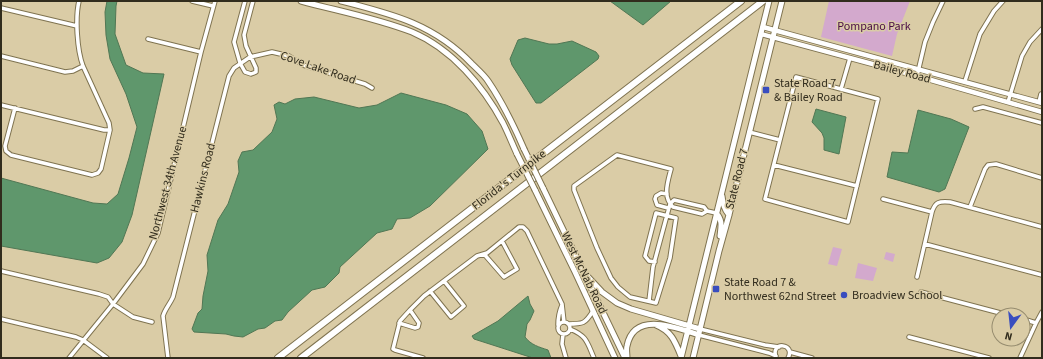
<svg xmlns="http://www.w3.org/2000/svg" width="1043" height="359" font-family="'Source Sans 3',sans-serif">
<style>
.green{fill:#d3a9cd}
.water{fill:#5f976c;stroke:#517754}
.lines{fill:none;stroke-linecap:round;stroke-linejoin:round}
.street-casing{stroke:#7f7350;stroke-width:5.5}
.secondary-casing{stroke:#7f7350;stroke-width:6}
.primary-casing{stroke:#7f7350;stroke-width:7}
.highway-casing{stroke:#7f7350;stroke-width:8}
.street{stroke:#fff;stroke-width:3.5}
.secondary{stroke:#fff;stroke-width:4.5}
.primary{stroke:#fff;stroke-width:5}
.highway{stroke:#fff;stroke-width:6}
.primary-bridge-casing{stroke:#7f7350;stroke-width:7;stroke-linecap:butt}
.primary-bridge{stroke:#fff;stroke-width:5}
.poi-dot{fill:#394dbf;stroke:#dacca6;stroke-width:1.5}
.labels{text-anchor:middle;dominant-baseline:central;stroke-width:3;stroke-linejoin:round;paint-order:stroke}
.park-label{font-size:12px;fill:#490a45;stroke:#dacca6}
.street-label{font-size:12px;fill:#312c1d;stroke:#dacca6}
.poi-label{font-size:12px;fill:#312c1d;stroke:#dacca6;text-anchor:start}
</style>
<rect width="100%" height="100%" fill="#dacca6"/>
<!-- green -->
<path class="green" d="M829,1H910L897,34L892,56L821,37Z
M833,247L842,249L837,266L828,264Z
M886,252L895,254L893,262L884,259Z
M858,263L877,268L873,281L855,278Z"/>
<!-- water -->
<path class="water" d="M107,1H117L116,6L115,34L126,65L143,73L164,74L132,215L122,242L109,258L97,263L1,246V178L93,203L107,204L118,194L129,158L137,127L126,94L110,59L106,35L105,12Z
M610,1H671L643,25Z
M525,38L549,44H557L572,41L596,52L599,56L598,59L541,103H536L512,65L510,59L518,40Z
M401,93L446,105L467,114L482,131L488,149L430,206L410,218L397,219L392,229L377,233L340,267L339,273L325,287L312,290L288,312L282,320L275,321L265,328L258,329L243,337L234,336L226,334L194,332L192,329L198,313L202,309L203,296L208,271L207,255L218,220L228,204L239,172L238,161L242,152L253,150L272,132L277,119L274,105L279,102L285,104L295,99L314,97L359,108L377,105Z
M816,109L846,117L839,154L824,150V138L822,133L812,122Z
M918,110L951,119L969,127L945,189L939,192L887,177L892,152L908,153Z
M528,296L530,304L534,311L530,320L527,324L525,337C531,345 539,347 548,350L551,358H533L474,339L472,336L498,321Z"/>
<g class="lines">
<!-- street casing -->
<g class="street-casing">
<path id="street" d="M192,1L213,6
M245,1L234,42L240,63L245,72L251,74L256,72V68L246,46L244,35L253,1
M1,8L77,26
M148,39L201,52
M1,56L65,72L73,71L83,66
M917,76L925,42L933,22L943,1
M796,77L878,99L848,222L765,199Z
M965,81L980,34L994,11L1003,1
M841,89L850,58
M1008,102L1022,56L1030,42L1042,29
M1039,102L1041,94H1042
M1,105L104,130H110
M15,108L5,146L6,151L11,155L92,175L98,173L101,169L110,130L109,123L83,66C77,50 75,18 79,1
M975,109L983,107L1042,123
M749,132L780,140
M774,165L857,186
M667,194L661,193L656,196L655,199L657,205L668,208
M883,199L932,212C935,202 939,201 950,202L1042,227
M970,207L985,169L988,165L996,164L1042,178
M925,244L1042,275
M484,254L504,277L517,269L502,241
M655,262L649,261L645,256L656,213L676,218L670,258L656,303L630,297L618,287L611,278L597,248L574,190V186L617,155L671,169C668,181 662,197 673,207L702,214L707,211
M1,271L99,294L108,297L113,304L133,317L152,322
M917,277L932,212
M430,291L451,317L464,306L444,281
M921,292L1008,315
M649,301L653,267L670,204L674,200L704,207L707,211L716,213
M1,319L76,337L83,340L107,358
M1023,319L1036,323
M558 328a6 6 0 1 1 12 0a6 6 0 1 1-12 0Z
M399,323L415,328L418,327L419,323L410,310
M568,324C583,324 585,324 593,311
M558,325C558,318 559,312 562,305
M570,329C587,336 587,342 594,358
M700,329L765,345L779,347
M563,334L562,344L566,358
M699,335L769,353L776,356
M909,337L989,358
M790,352L812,358
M776,357C770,341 796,343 788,358
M69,358L113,304L143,264L158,233L201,52L215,1
M168,358L163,316C165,309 170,304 173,297L229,76L234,68L250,57L272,52L289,56L303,65L365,84L372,88
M423,358L395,350L393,349L400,321L410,310L424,296L477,256L487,253L519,227H523L527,231L562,304L564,322
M1020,358L1036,323L1042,312"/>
</g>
<!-- secondary casing -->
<g class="secondary-casing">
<path id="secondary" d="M763,27L1042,103
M761,34L917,76L1042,112"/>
</g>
<!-- primary casing -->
<g class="primary-casing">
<path id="primary" d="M301,1C338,11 376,18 412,32C452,49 483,86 503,123C508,133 512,143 517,154
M341,1C392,14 434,24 472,64C477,69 484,75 488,81C503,103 514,126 524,149
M543,188L625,358
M535,190L575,272L615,358
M722,196C723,204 724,209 729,215
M716,213C723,220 721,227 720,236
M588,277L602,292L617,303L631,309L700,329
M656,325C671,331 675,341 681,356
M627,358C627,354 626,349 627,346C634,310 677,328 699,335
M681,358L769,1
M693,358L719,251L729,215L782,1"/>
</g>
<!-- highway casing -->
<g class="highway-casing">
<path id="highway" d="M278,358L741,1
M301,358L763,1"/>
</g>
<!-- street -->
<use href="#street" class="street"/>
<!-- secondary -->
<use href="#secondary" class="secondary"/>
<!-- primary -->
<use href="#primary" class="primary"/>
<!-- highway -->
<use href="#highway" class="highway"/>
<!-- primary-bridge casing -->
<g class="primary-bridge-casing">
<path id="primary-bridge" d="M524,149L543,188
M517,154L535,190"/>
</g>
<!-- primary-bridge -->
<use href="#primary-bridge" class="primary-bridge"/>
</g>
<!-- markers -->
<g class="poi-dot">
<rect x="762" y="86" width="8" height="8" rx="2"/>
<rect x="712" y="285" width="8" height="8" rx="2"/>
<circle cx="844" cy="295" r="4"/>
</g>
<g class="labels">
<!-- park labels -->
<g class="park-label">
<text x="874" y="26">Pompano Park</text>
</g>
<!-- street labels -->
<g class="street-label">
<text transform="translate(318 68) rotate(19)">Cove Lake Road</text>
<text transform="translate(902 72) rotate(15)">Bailey Road</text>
<text transform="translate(203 178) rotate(-76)">Hawkins Road</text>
<text transform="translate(737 179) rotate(-76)">State Road 7</text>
<text transform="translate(509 180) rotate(-38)">Florida's Turnpike</text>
<text transform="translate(168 183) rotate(-75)">Northwest 34th Avenue</text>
<text transform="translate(584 273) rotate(64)">West McNab Road</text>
</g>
<!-- poi labels -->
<g class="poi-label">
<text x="774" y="83">State Road 7<tspan x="774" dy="14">&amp; Bailey Road</tspan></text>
<text x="724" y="282">State Road 7 &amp;<tspan x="724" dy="14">Northwest 62nd Street</tspan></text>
<text x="852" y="295">Broadview School</text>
</g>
</g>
<!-- border -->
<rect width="1043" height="359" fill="none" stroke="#312c1d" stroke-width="4"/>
<!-- north arrow -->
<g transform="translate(1011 327) rotate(195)"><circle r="19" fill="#dacca6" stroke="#968c6f"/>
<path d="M0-3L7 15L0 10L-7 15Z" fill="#394dbf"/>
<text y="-6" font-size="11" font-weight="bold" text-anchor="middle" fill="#312c1d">N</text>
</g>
</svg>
